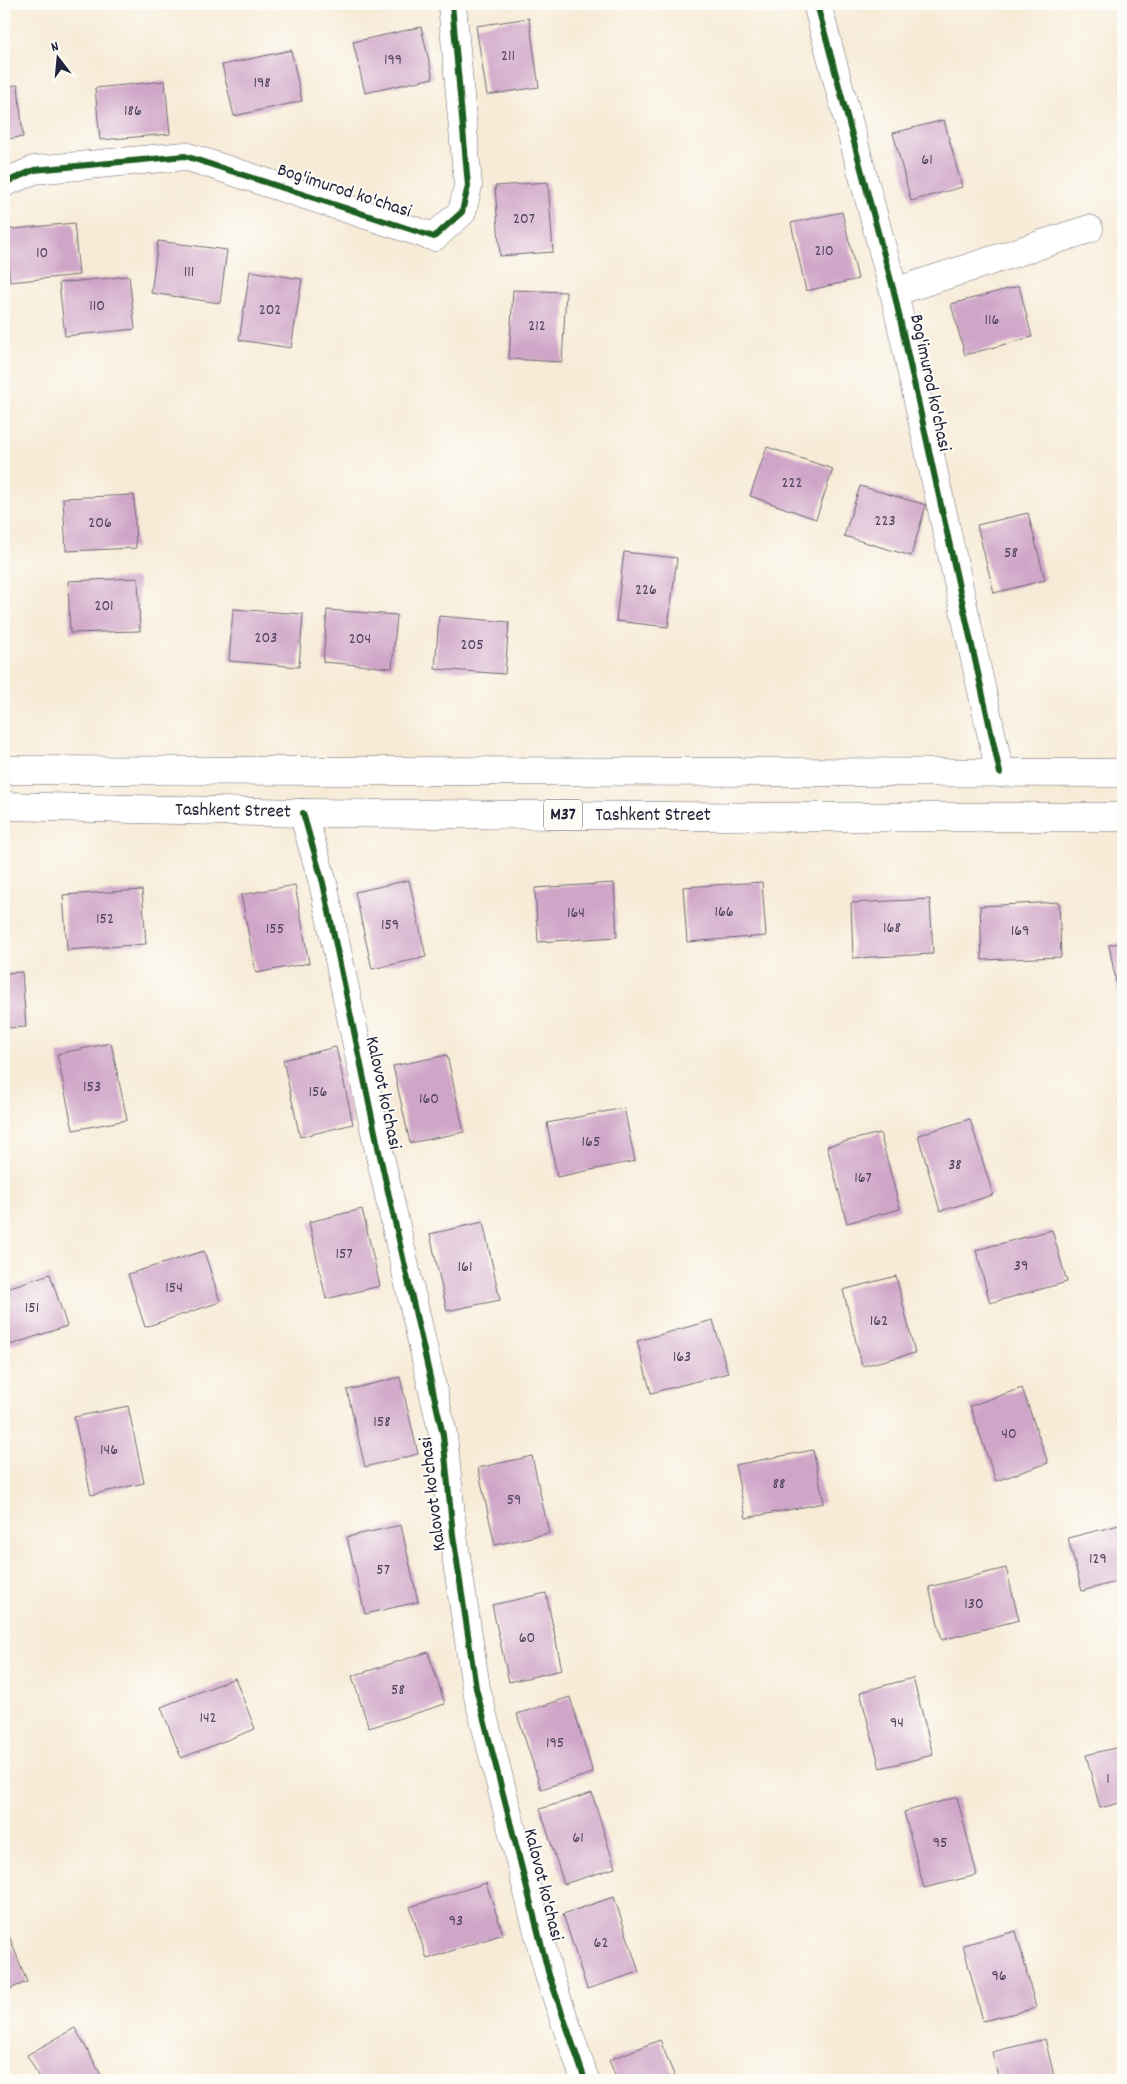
<svg xmlns="http://www.w3.org/2000/svg" width="1127" height="2084" font-family="Dekko,sans-serif">
<style>
.building{fill:#d0a6c8}
.lines{fill:none;stroke-linecap:round;stroke-linejoin:round}
.street-casing{stroke:#6d6872;stroke-width:29}
.highway-casing{stroke:#6d6872;stroke-width:29}
.street{stroke:#fff;stroke-width:28}
.highway{stroke:#fff;stroke-width:28}
.cycleway-casing{stroke:#fdfcf7;stroke-width:9}
.cycleway{stroke:#1b5e20;stroke-width:6}
.labels{text-anchor:middle;dominant-baseline:central;stroke-width:4;stroke-linejoin:round;paint-order:stroke}
.number-label{font-size:16px;fill:#4e435e}
.shield{fill:#fdfcf7;stroke:#646373;stroke-width:1}
.shield-label{font-size:18px;font-weight:bold;fill:#22223b}
.street-label{font-size:19px;fill:#22223b;stroke:#fdfcf7}
</style>
<rect width="100%" height="100%" fill="#fdfcf7"/>
<filter id="ink" filterUnits="userSpaceOnUse"><feTurbulence type="fractalNoise" baseFrequency=".02" numOctaves="2"/><feDisplacementMap in="SourceGraphic" scale="10" xChannelSelector="R" yChannelSelector="G"/><feConvolveMatrix kernelMatrix="1 2 1 2 8 2 1 2 1" color-interpolation-filters="sRGB"/></filter>
<filter id="wash" filterUnits="userSpaceOnUse"><feTurbulence type="fractalNoise" baseFrequency=".0096" numOctaves="4" result="noise"/><feDisplacementMap in="SourceGraphic" scale="20" xChannelSelector="R" yChannelSelector="G"/><feGaussianBlur stdDeviation="1.12" result="paint"/><feColorMatrix in="noise" values="0 0 0 0 0 0 0 0 0 0 0 0 0 0 0 0 0 1.4 0 .05"/><feComposite in="paint" operator="in"/></filter>
<g filter="url(#wash)">
<rect width="100%" height="100%" fill="#f7ebd7"/>
<g id="blocks">
<!-- building -->
<path class="building" d="M529,18L539,87L487,95L476,26Z
M421,27L433,78L365,93L353,42Z
M291,50L302,101L234,116L222,65Z
M165,81L170,134L100,140L95,88Z
M18,85L23,137L4,139V86Z
M944,120L962,187L911,201L893,133Z
M548,182L553,252L500,256L495,186Z
M842,212L858,279L806,291L791,223Z
M74,223L79,275L10,282L4,230Z
M158,241L227,250L220,303L151,293Z
M250,271L302,279L291,348L239,340Z
M129,276L135,329L65,336L59,283Z
M1019,286L1032,337L965,355L951,304Z
M513,290L566,292L562,362L509,359Z
M767,447L833,469L816,519L750,496Z
M860,486L926,505L911,556L844,536Z
M134,495L136,548L66,551L63,498Z
M1028,513L1045,580L994,593L977,525Z
M624,552L677,558L668,627L616,621Z
M138,578L140,631L70,633L68,581Z
M233,609L303,614L299,667L229,661Z
M327,610L397,615L392,668L323,662Z
M439,616L509,622L505,674L435,669Z
M409,880L426,957L372,969L355,892Z
M762,882L766,936L687,942L683,887Z
M614,883L617,937L538,942L535,888Z
M295,885L309,963L256,973L241,895Z
M142,890L146,944L67,950L63,895Z
M930,899L933,954L853,958L851,903Z
M1059,902L1061,957L982,960L980,906Z
M1123,942V1014H1122L1109,945Z
M22,972L26,1027L4,1028V973Z
M111,1043L127,1120L73,1130L57,1054Z
M336,1047L353,1124L300,1137L283,1060Z
M447,1055L464,1132L410,1143L393,1066Z
M624,1108L635,1161L557,1177L547,1123Z
M970,1119L993,1195L940,1211L918,1135Z
M880,1133L900,1209L847,1223L827,1146Z
M362,1209L380,1286L326,1299L309,1222Z
M483,1222L500,1300L447,1311L430,1234Z
M1052,1230L1067,1282L990,1303L976,1250Z
M204,1251L220,1302L145,1327L128,1274Z
M50,1274L67,1326L4,1347V1289Z
M896,1276L915,1353L862,1366L843,1290Z
M713,1320L728,1373L651,1393L637,1341Z
M400,1377L418,1454L365,1467L347,1390Z
M1022,1388L1048,1463L996,1481L970,1406Z
M128,1406L144,1483L91,1495L74,1417Z
M813,1450L824,1503L746,1518L735,1465Z
M532,1456L549,1533L495,1545L478,1468Z
M1123,1524V1580L1082,1591L1068,1538Z
M401,1525L418,1602L365,1614L347,1537Z
M1006,1568L1019,1620L942,1640L929,1587Z
M546,1593L562,1670L509,1682L492,1605Z
M428,1652L445,1704L369,1728L352,1676Z
M235,1678L255,1729L181,1758L161,1707Z
M913,1678L933,1755L880,1768L860,1692Z
M570,1697L593,1773L541,1789L517,1714Z
M1123,1746V1802L1100,1808L1086,1755Z
M592,1793L615,1868L564,1884L540,1809Z
M957,1797L977,1875L924,1888L904,1812Z
M486,1883L503,1934L427,1959L410,1907Z
M614,1897L639,1972L587,1989L563,1914Z
M4,1923L27,1982L4,1991Z
M1016,1931L1036,2008L983,2021L963,1945Z
M75,2028L104,2080H41L27,2055Z
M1045,2039L1055,2080H999L992,2052Z
M660,2040L676,2080H617L609,2060Z"/>
</g>
</g>
<g filter="url(#ink)">
<use href="#blocks" fill-opacity="0" stroke="#6d6872" stroke-width="1"/>
<g class="lines">
<!-- street casing -->
<g class="street-casing">
<path id="street" d="M817,4L894,292L1000,773
M4,183L34,170L185,156L434,237L462,212L468,186L452,4
M894,292L1089,229
M303,813L323,883L380,1156L443,1435L453,1535L476,1688L549,1975L585,2080"/>
</g>
<!-- highway casing -->
<g class="highway-casing">
<path id="highway" d="M4,770L1123,773
M4,806L303,813L793,817H1123"/>
</g>
<!-- street -->
<use href="#street" class="street"/>
<!-- highway -->
<use href="#highway" class="highway"/>
<!-- cycleway casing -->
<g class="cycleway-casing">
<path id="cycleway" d="M817,4L894,292L1000,773
M4,183L34,170L185,156L434,237L462,212L468,186L452,4
M303,813L323,883L380,1156L443,1435L453,1535L476,1688L549,1975L585,2080"/>
</g>
<!-- cycleway -->
<use href="#cycleway" class="cycleway"/>
</g>
</g>
<g class="labels">
<!-- number labels -->
<g class="number-label">
<text x="508" y="56">211</text>
<text x="393" y="60">199</text>
<text x="262" y="83">198</text>
<text x="133" y="111">186</text>
<text x="927" y="160">61</text>
<text x="524" y="219">207</text>
<text x="824" y="251">210</text>
<text x="42" y="253">10</text>
<text x="189" y="272">111</text>
<text x="97" y="306">110</text>
<text x="270" y="310">202</text>
<text x="992" y="320">116</text>
<text x="537" y="326">212</text>
<text x="792" y="483">222</text>
<text x="885" y="521">223</text>
<text x="100" y="523">206</text>
<text x="1011" y="553">58</text>
<text x="646" y="590">226</text>
<text x="104" y="606">201</text>
<text x="266" y="638">203</text>
<text x="360" y="639">204</text>
<text x="472" y="645">205</text>
<text x="724" y="912">166</text>
<text x="576" y="913">164</text>
<text x="105" y="919">152</text>
<text x="390" y="925">159</text>
<text x="892" y="928">168</text>
<text x="275" y="929">155</text>
<text x="1020" y="931">169</text>
<text x="92" y="1087">153</text>
<text x="318" y="1092">156</text>
<text x="429" y="1099">160</text>
<text x="591" y="1142">165</text>
<text x="955" y="1165">38</text>
<text x="863" y="1178">167</text>
<text x="344" y="1254">157</text>
<text x="1021" y="1266">39</text>
<text x="465" y="1267">161</text>
<text x="174" y="1288">154</text>
<text x="32" y="1308">151</text>
<text x="879" y="1321">162</text>
<text x="682" y="1357">163</text>
<text x="382" y="1422">158</text>
<text x="1009" y="1434">40</text>
<text x="109" y="1450">146</text>
<text x="779" y="1484">88</text>
<text x="514" y="1500">59</text>
<text x="1098" y="1559">129</text>
<text x="383" y="1570">57</text>
<text x="974" y="1604">130</text>
<text x="527" y="1638">60</text>
<text x="398" y="1690">58</text>
<text x="208" y="1718">142</text>
<text x="897" y="1723">94</text>
<text x="555" y="1743">195</text>
<text x="1108" y="1779">1</text>
<text x="578" y="1838">61</text>
<text x="940" y="1843">95</text>
<text x="456" y="1921">93</text>
<text x="601" y="1943">62</text>
<text x="999" y="1976">96</text>
</g>
<!-- shield labels -->
<rect class="shield" x="544" y="799.5" width="38" height="31" rx="4"/>
<g class="shield-label">
<text x="563" y="815">M37</text>
</g>
<!-- street labels -->
<g class="street-label">
<text transform="translate(344 192) rotate(18)">Bog'imurod ko'chasi</text>
<text transform="translate(929 383) rotate(78)">Bog'imurod ko'chasi</text>
<text transform="translate(233 812) rotate(1)">Tashkent Street</text>
<text x="653" y="816">Tashkent Street</text>
<text transform="translate(382 1093) rotate(78)">Kalovot ko'chasi</text>
<text transform="translate(434 1494) rotate(-97)">Kalovot ko'chasi</text>
<text transform="translate(542 1885) rotate(76)">Kalovot ko'chasi</text>
</g>
</g>
<!-- margin -->
<rect width="1127" height="2084" fill="none" stroke="#fdfcf7" stroke-width="20"/>
<!-- north arrow -->
<g transform="translate(58 58) rotate(344)" stroke="#fdfcf7" stroke-width="4" paint-order="stroke">
<path d="M0-4L9 19L0 12L-9 19Z" fill="#22223b"/>
<text y="-8" font-size="14" font-weight="bold" text-anchor="middle" fill="#22223b">N</text>
</g>
</svg>
